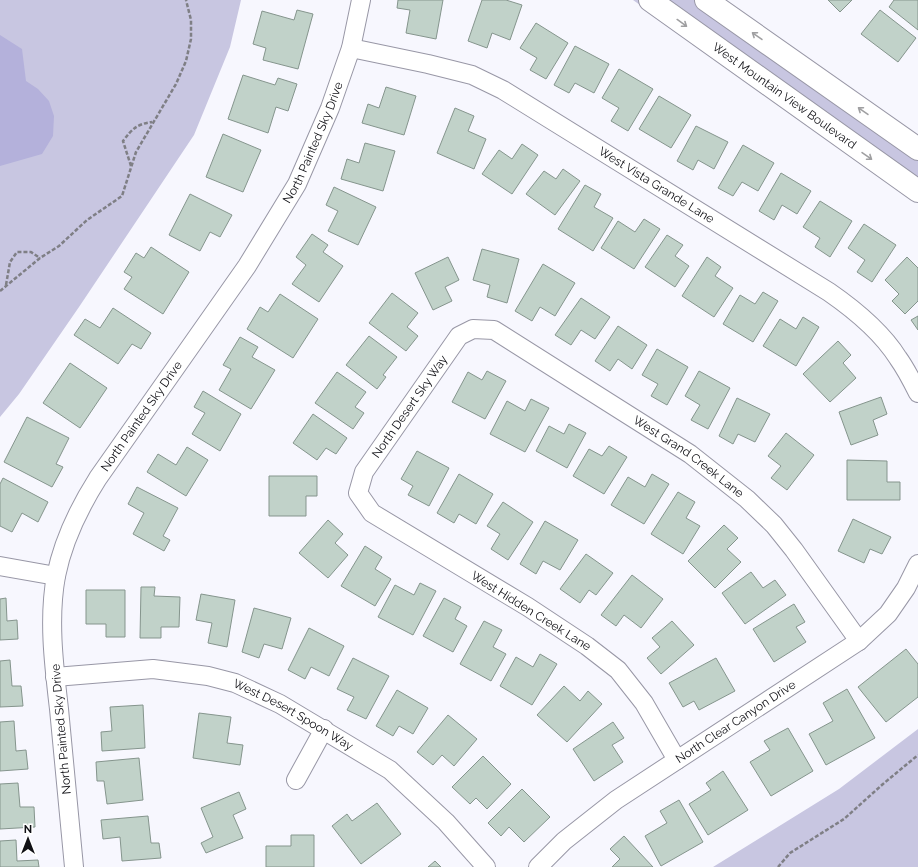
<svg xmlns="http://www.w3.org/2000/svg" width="918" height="867" font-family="Raleway,sans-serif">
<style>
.green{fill:#c8c6e1}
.water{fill:#b4b1db}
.building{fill:#c1d2c9;stroke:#85958d}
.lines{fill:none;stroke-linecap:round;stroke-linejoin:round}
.street-casing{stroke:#9897a6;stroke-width:20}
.secondary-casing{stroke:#9897a6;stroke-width:24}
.path{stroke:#7f7f85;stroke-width:2.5;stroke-dasharray:4 2;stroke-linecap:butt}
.street{stroke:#fff;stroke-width:18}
.secondary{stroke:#fff;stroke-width:22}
.oneway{stroke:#9f9fa1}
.labels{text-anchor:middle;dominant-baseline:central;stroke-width:3.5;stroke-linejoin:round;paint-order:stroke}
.street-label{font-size:12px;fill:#101015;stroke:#fff}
</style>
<rect width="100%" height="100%" fill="#f7f7fe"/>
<!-- green -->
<path class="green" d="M0,0H241L230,47L194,135L79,307L19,394L0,417Z
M633,0H721L918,137V201Z
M918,729V867H713L839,789Z"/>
<!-- water -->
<path class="water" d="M0,35L22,49L26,81L38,89L49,101L54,116L53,136L42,154L0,166Z"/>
<!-- building -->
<path class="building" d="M398,0H443L436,39L406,33L410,10L397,8Z
M482,0H506L522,5L510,40L492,33L487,48L468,41Z
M828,0H852L840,12Z
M894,0H918V30L889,7Z
M297,10L313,14L298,69L263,60L266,48L253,44L262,11L294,20Z
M880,10L916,38L898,62L861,34Z
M536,23L568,43L546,79L530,70L537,58L520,48Z
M575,46L609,64L594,93L575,83L569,93L554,85Z
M619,69L653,89L628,131L611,121L619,108L602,98Z
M243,75L275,85L278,78L297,84L288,111L276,107L268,133L228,119Z
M386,87L416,96L404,135L362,123L368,104L379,108Z
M659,96L691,115L671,148L639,129Z
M455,108L474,116L468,131L486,139L474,169L437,153Z
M696,126L728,142L714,169L698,160L693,170L677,161Z
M223,134L261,150L243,192L206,177Z
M365,143L395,151L383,191L341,179L347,159L359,163Z
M522,144L538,155L512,194L482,174L499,150L512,159Z
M743,145L774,163L758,191L742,182L733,196L718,188Z
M563,169L580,181L555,215L526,194L544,171L556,179Z
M781,173L811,191L797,214L782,205L774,220L759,211Z
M585,185L601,194L594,207L613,218L593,251L558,229Z
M334,187L376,207L358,245L328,231L338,211L326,205Z
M190,194L232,215L220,237L210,232L200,251L169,235Z
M820,201L852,221L830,257L815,247L820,238L803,227Z
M644,219L660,229L634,269L601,248L618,221L635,232Z
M864,224L896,245L872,282L857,272L865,260L848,248Z
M312,234L328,245L323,252L343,266L319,302L292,284L306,265L296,257Z
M667,235L683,245L675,256L689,266L675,287L645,267Z
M151,247L189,272L163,314L124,289L132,277L124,272L136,253L144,258Z
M482,249L519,259L507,303L487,297L490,285L473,280Z
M448,257L459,280L445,287L452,301L433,310L415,273Z
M707,257L721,267L715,276L733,288L714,317L682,296Z
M907,257L918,268V301L905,314L892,301L899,294L885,280Z
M543,264L575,283L555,316L540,307L532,321L515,311Z
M763,292L778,301L753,342L723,324L740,295L755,304Z
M392,293L418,313L407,327L418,336L406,351L369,323Z
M280,294L318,319L293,358L247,329L260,307L268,312Z
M581,298L610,317L595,339L581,330L571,345L555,335Z
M113,308L151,333L141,349L132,344L118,364L74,335L85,319L100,328Z
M918,316V330L911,320Z
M803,317L819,327L796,366L763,346L780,319L796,329Z
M618,326L647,345L632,369L618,359L610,371L595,361Z
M369,336L397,357L383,375L386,377L377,389L346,365Z
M240,337L258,347L252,357L275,370L251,409L219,390L231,369L223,365Z
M838,341L851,355L843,363L856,378L830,402L803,374Z
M657,349L688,367L667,405L651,396L658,384L642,375Z
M70,363L107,388L80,428L43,403Z
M487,371L506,381L485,419L452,402L468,372L482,380Z
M699,371L730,388L708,429L691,420L700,405L685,396Z
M337,372L366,392L355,407L364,413L353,429L315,403Z
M203,391L241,414L220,451L192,434L205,413L194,407Z
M881,397L887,414L873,420L878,435L851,445L839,412Z
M737,398L770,414L755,442L738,434L733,444L719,436Z
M531,399L549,408L525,452L490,434L507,401L525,411Z
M313,414L347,438L336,454L326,448L317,460L293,443Z
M27,417L69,438L56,464L63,467L52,487L4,462Z
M569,424L586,433L567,468L536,451L549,426L564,434Z
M786,433L814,455L787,490L771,478L781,466L768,456Z
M609,446L627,457L604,494L573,476L589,449L602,456Z
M187,447L208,460L186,496L147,472L158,454L176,465Z
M417,451L449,468L429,506L408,495L413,486L401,479Z
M847,460L887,461V482H900V500H847Z
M459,474L493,494L476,524L459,514L454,523L437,513Z
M652,474L669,484L644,524L611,505L628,477L645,487Z
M269,476H317V496H306V516H269Z
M3,478L48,502L38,522L22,513L12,532L0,526V484Z
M137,487L178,508L163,536L170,540L164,551L133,534L144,513L128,504Z
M678,492L695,502L686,518L700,526L683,554L651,534Z
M503,502L533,522L508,560L491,549L500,534L487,526Z
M853,519L891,537L882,554L870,549L864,563L838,551Z
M328,520L343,534L335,543L348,555L328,578L299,553Z
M545,521L578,540L560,570L543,561L536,574L520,564Z
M724,525L738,538L727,549L741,562L715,588L688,561Z
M365,546L382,557L375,569L391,579L375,606L341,586Z
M586,554L613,573L596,595L589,590L580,603L560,589Z
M751,572L763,588L775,580L786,595L745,624L722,593Z
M632,575L663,599L641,628L624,615L616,626L601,615Z
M420,583L436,591L413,635L378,617L395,585L414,595Z
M141,587H155L154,596L180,597L179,627H161V638H140Z
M86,590H125V637H106V624H86Z
M201,594L235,600L227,647L208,643L212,623L196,620Z
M6,598L7,621L17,620L18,639L0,640V599Z
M444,598L461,607L455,619L467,626L453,652L423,636Z
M794,604L805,622L796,627L806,642L774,662L753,629Z
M254,608L291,618L282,649L264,644L259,658L242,652Z
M484,621L502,630L493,647L506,654L491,681L460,664Z
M672,621L694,645L661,674L647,658L660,647L652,638Z
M309,628L344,646L329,676L311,667L305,679L288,670Z
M906,649L918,664V697L886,722L858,687Z
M540,654L557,664L532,705L500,686L516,657L533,667Z
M353,658L389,676L366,719L347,710L354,697L337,689Z
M716,658L735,691L699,710L694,701L683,707L669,683Z
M10,660L12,686H21L23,706L0,707V661Z
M564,686L580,701L588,691L602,704L567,742L537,715Z
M847,689L875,738L826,765L809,734L833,721L823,703Z
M397,690L428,708L413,734L399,726L393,736L376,726Z
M143,705L145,748L102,751L101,732L112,731L110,707Z
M199,713L231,717L227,743L243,745L240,765L193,758Z
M448,715L477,739L454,766L442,755L433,765L417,752Z
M14,721L16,751L26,750L28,769L0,771V722Z
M613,722L624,738L612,745L623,762L594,781L573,749Z
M788,728L813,771L771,796L750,762L770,750L764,741Z
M483,756L511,784L487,809L476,798L470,804L452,787Z
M139,758L143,800L107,804L104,781H97L96,762Z
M723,771L748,810L708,835L689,804L711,790L706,783Z
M18,783L20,807H34L35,827L0,829V784Z
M522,789L550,817L524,842L509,827L501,836L488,823Z
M239,792L246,809L233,815L243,838L206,853L201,843L213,837L201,808Z
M679,800L703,842L661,866L645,836L667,823L660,811Z
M377,803L401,834L361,864L332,826L347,814L352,821Z
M148,816L151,843H159L161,858L122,861L120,837L103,839L101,820Z
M291,835H314V867H266V846H291Z
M624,836L653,867H612L620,859L610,849Z
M16,840L17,861L38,860L39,867H0V841Z
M435,861L441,867H428Z"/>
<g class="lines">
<!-- street casing -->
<g class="street-casing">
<g id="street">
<path id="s1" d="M351,48L428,64L472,75L503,90L829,292C855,310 881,331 898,358C906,369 912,381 918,393"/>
<path d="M0,566L56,576"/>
<path id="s2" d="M55,677L153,669L208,676L235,683L280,704L390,770L446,822L486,867"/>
<path id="s3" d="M677,760L644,703L618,670L587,646L528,607L372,513L358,493L364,472L459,336L473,329L494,330L690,454L747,499L774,525L794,550L859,641"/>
<path d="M296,780L324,729"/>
<path id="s4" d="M74,867C69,814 64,762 59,709C54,666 48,619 56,576C63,541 79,508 98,478L247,266L297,184L330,108L351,48L361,0"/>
<path id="s5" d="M538,867L564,841L616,800L859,641L888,614L906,588L918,564"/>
</g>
</g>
<!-- secondary casing -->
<g class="secondary-casing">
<g id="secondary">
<path id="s6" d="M650,0L918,191"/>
<path d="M706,0L918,149"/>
</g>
</g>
<!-- path -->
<path class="path" d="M131,166L123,141C132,129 137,124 152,122
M6,285L10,262L17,252H31L40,258
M0,291L40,258L59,246L87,220L122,196L136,152L176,84L186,61L191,39V20L186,0
M778,867L790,853L844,819L883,784L918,755"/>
<!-- street -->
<use href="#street" class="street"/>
<!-- secondary -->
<use href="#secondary" class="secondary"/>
</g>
<!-- one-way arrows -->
<defs><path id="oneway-shaft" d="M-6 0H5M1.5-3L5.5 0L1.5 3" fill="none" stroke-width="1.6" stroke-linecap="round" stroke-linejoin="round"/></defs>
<g class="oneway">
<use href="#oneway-shaft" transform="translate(682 23) rotate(36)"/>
<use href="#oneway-shaft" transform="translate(757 36) rotate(-145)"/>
<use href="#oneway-shaft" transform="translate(863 111) rotate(-145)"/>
<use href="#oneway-shaft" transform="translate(867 156) rotate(35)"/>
</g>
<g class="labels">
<!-- street labels -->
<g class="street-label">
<text stroke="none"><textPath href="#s6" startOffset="165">West Mountain View Boulevard</textPath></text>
<text stroke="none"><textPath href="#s4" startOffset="799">North Painted Sky Drive</textPath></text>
<text stroke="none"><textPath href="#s1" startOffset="339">West Vista Grande Lane</textPath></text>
<text stroke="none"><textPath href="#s3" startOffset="526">North Desert Sky Way</textPath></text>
<text stroke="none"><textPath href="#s4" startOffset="475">North Painted Sky Drive</textPath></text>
<text stroke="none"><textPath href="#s3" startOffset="881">West Grand Creek Lane</textPath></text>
<text transform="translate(531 611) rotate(32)">West Hidden Creek Lane</text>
<text stroke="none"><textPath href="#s2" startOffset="248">West Desert Spoon Way</textPath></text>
<text stroke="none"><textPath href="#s5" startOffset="246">North Clear Canyon Drive</textPath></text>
<text transform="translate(61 729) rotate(-95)">North Painted Sky Drive</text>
</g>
</g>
<!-- north arrow -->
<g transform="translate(28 839)" stroke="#ffffff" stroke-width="3" paint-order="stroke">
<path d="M0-3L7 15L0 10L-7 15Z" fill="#101015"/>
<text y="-6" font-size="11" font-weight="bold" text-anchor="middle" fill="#101015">N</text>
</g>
</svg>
